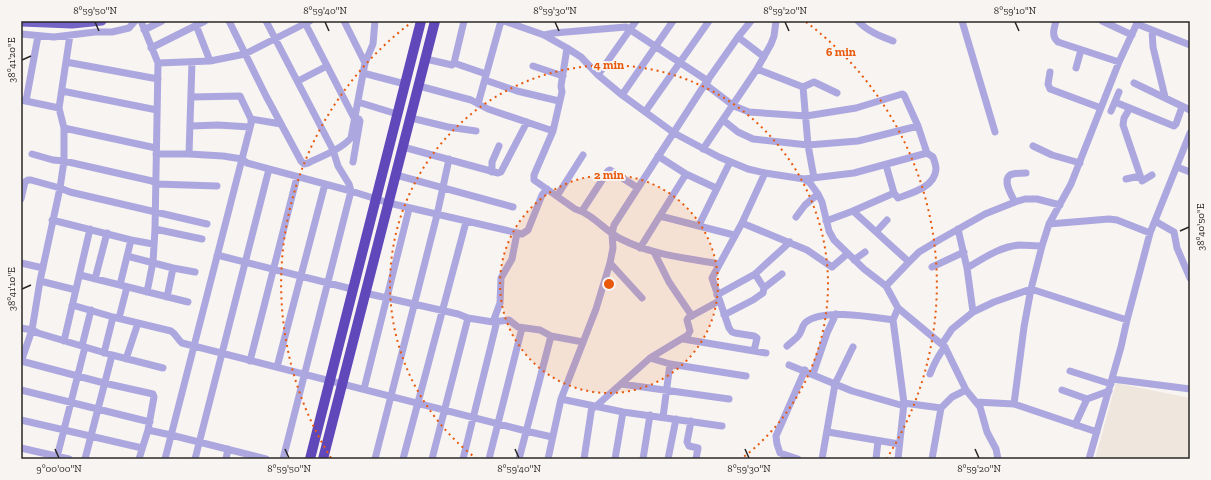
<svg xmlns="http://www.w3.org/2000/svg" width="1211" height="480" font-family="'Zilla Slab',serif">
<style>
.built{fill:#efe6dd}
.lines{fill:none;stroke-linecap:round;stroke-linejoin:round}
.minor{stroke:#aca8df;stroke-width:7}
.major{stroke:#7364c6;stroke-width:9}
.highway{stroke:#6048bb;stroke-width:10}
.ticks{fill:none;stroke:#292826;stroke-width:1.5}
.ring{fill:none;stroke:#e8590c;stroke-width:2;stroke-dasharray:2 4}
.centre{fill:#e8590c;stroke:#f8f4f1;stroke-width:2}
.ring-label{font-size:12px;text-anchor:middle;font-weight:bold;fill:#e8590c;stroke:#f8f4f1;stroke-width:4;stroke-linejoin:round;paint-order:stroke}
.neatline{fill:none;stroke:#292826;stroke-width:1.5}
.ticks-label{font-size:10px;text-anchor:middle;fill:#292826}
</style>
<rect width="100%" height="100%" fill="#f8f4f1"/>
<!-- built -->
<path class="built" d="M1116,383L1190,398V459H1095Z"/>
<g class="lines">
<!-- minor -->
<path class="minor" d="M141,21L158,63L155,229L153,262L147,292
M229,21L266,96L301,161L304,164L308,163C322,156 340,150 351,138L365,63L373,44L375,21
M266,21L333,150L338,166L349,184L351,191L283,459
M304,21L354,118L359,119L360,121L353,162
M344,21L365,63
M504,21L544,35L567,48L581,57L598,75L622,95L674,133L719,157L748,169L765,173L804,179L854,173L927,153
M858,21C867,31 880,36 893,41
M962,21L995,132
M1056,21C1054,29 1051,36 1058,42L1119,62
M1102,21L1132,35
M1137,24L1190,45
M196,25L210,61
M144,30L162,21
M1152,30L1153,47L1165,97
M21,34L54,37L95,32H112L129,28L135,21
M544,35L554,33L626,27L708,81
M738,37L764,57
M151,48L205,21
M567,48L561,86L562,92L553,131L534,175V180L575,209C593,214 605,231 621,239C652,255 686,258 719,264
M426,59L452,65L454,63L486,74
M66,62L158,79
M158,63L210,61L245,54L310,21
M454,63L464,21
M533,66L563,76
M1076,68L1081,50
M757,69L771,44L774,36L776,21
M1050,72L1048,84L1050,89L1101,108
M363,73L405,84
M598,75L636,21
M485,80L517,91L559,101
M298,81L327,66
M1134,83L1190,110
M705,84L734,106L749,112L806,116L856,108L902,94L904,95L918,126L927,153L933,157C934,160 936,165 936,169C935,187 912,193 898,198L894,193
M419,86L471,100L488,109L553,131
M803,87L808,145L814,178
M803,87L814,82L837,93
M62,91L157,110
M622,95L673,21
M21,100L59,108
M26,101L38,36
M358,102L397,114
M1115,102L1174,126L1176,124L1182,107
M478,104L501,21
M1130,108L1124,118L1123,125L1142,181L1152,175
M1111,111L1119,92
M645,112L709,21
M411,118L448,127L476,131
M251,119L281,124
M723,120L738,132L753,139L808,145L858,141L918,126
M191,126L218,125L250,127
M64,128L156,148
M1033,146L1052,155L1080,163
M403,147L498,173L501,172L527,122
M703,149L757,69L803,87
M32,154L53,160L64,161L152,181L156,184L217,186
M156,154H189L223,156L242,159L247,163L351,191L389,203L522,234L528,230L542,195L547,189
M189,154L192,62
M658,156L686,174L716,188
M1177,167L1190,172
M492,172V162L499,146
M396,175L513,207
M804,179L810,183L818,194L822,202L829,231L834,240L864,269L886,286L898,308L945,347L966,390L980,407L987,432L996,449L998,459
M1126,179L1140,176
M557,196L583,155
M21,199L25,182L28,180H31L60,188L70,192L207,224
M1015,202C1012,196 1002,181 1010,175C1014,173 1021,173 1026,173
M582,211L608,171L610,170L638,188
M853,211L909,262L919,252L939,240L985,214L1015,202L1025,199H1037L1060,205
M660,216L734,235
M796,217L805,205L818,194
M52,220L131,240L153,244
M826,221L853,211L894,193L886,165
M1155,221L1174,232L1177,248L1190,278
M742,223L807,250L832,267L847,254
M1049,224L1109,219L1117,220L1150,233
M699,225L730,162
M155,229L202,239
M958,229L967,268L973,312
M876,232L887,220
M640,248L686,174
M654,252L669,282L692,316
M217,255L352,289
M127,256L173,268L195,272
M854,260L865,252
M21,263L43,268
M610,263L642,298
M932,267L964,252
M967,268C984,258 999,247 1019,245C1027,245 1035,246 1042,246
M755,274L764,288
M80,275L188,302
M95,279L107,233
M40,281L76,290
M120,285L131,240
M886,286L909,262
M365,293L458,314L468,318L493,322L509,320L518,327L540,330L551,336L583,342
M717,295L755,274L790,242
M167,297L173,268
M72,305L113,317L171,331C176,334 177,339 182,343L526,431L552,437
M724,315L753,300L763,293L764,288L782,274
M119,318L127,287
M493,322L500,303L501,278L512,259L517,233
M21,328L32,330L38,333L112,355L163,368
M683,339L766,353
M64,341L90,229
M942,344L952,329L973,312L994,302L1031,289L1127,320
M82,346L91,310
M787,346C791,342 796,339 799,335C802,331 802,325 806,322C823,308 872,317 893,320
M754,351L757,338L754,336L735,333L732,332L729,328L712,278L742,223L765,173
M104,353L113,317
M650,358L670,364L746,376
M126,359L138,323
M21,361L104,383L153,394L154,397L148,430L139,459
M250,361L297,177
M21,362L32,330L40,281L60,188L64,161V128L59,108L70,35
M789,365L852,391L904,406
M277,367L325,184
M1070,371L1111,384
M813,374L827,333L836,314
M930,374C934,364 938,355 945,347
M1112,379L1190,389
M621,384L729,399
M364,389L409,209
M21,390L150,422
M1062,390L1087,399L1109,391
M561,399L623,412L722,426
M976,402L1014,404L1097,432
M904,403L941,408
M1014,404L1024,327L1031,289L1042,246L1049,224L1071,184L1119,62L1138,21
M595,407L650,358L688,335L690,331L687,320L688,318L719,301
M663,417L670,364
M21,420L142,448
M691,421L687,442L689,446L698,448L696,459
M1075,425L1087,399
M148,430L171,435L266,459
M828,432L899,444
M21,448L69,459
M57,457L85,347
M85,459L112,355
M165,459L251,124V119L240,96L191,97
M195,459L269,169
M226,459L228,449
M375,459L437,215L449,159
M403,459L466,222
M432,459L468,318
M463,459L497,321
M489,459L522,328
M519,459L551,336
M548,459L561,399L596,309L610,263L613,248L612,234L614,225L705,84L738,37L751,21
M584,459L592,406
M615,459L623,412
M643,459L650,415
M668,459L676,419
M798,459L780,453L777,444L776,436L805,370
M822,459L835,384L853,347
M876,459L878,441
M898,459L904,403L893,320L898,308
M932,459L941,408L952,397L966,390
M1089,459L1121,347L1127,320L1150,233L1190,133"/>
<!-- major -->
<path class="major" d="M21,22L72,24L102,21"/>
<!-- highway -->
<path class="highway" d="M310,459L421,21
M323,459L435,21"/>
</g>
<!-- ticks -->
<path class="ticks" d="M95,22L99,31M325,22L329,31M555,22L559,31M785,22L789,31M1015,22L1019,31M22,60L31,56M1180,231L1189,227M22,289L31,285M55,449L59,458M285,449L289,458M515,449L519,458M745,449L749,458M975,449L979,458"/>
<!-- distance rings -->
<circle cx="609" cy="284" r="109" fill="#e8590c" fill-opacity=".12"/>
<g class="ring">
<circle cx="609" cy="284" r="109"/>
<path d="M477 459A219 219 0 1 1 741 459"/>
<path d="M331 458A328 328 0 0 1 412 22M806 22A328 328 0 0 1 887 458"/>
</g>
<circle cx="609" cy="284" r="6" class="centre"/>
<g class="ring-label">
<text x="841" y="56">6 min</text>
<text x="609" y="69">4 min</text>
<text x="609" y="179">2 min</text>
</g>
<!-- border -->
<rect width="1211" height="480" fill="none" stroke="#f8f4f1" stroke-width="44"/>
<rect x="22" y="22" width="1167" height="436" class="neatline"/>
<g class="ticks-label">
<text x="95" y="14">8°59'50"N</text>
<text x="325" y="14">8°59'40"N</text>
<text x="555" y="14">8°59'30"N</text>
<text x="785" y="14">8°59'20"N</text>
<text x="1015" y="14">8°59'10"N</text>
<text transform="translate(11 60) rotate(-90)" y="4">38°41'20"E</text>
<text transform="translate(1200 227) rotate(-90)" y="4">38°40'50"E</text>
<text transform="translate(11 289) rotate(-90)" y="4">38°41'10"E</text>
<text x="59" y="472">9°00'00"N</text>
<text x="289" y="472">8°59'50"N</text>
<text x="519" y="472">8°59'40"N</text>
<text x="749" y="472">8°59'30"N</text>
<text x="979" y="472">8°59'20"N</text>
</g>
</svg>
